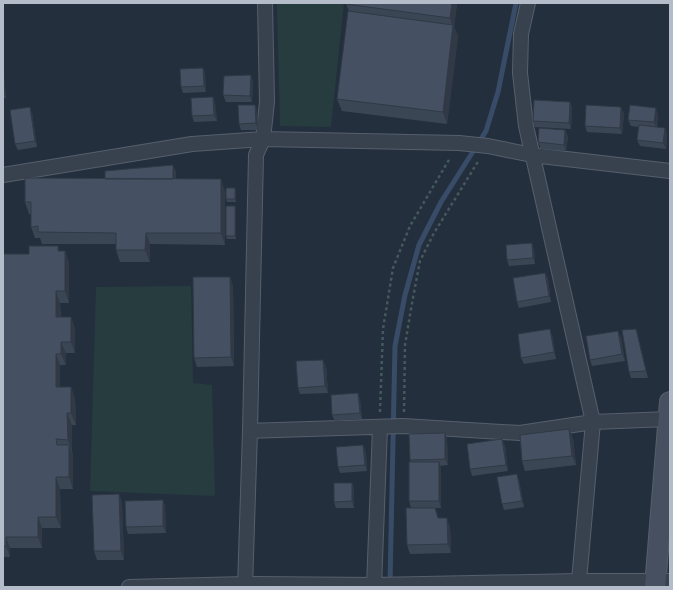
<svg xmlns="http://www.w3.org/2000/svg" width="673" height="590" font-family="'Public Sans',sans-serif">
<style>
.green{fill:#263c3f}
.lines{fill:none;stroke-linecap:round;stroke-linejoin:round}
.stream{stroke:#394c67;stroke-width:5}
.street-casing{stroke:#565f6c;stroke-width:16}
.secondary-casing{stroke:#565f6c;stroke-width:22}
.path{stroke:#44595c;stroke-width:2.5;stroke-dasharray:3 3;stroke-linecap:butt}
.street{stroke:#38414e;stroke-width:14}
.secondary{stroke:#465061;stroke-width:20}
.wall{fill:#3b4654}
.shaded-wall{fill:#303945}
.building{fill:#455162;stroke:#303945}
</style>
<rect width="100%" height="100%" fill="#242f3e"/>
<!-- green -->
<path class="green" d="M277,3H344L331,127L280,126Z
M191,286L193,383L212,385L215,496L90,491L96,287Z"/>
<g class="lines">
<!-- stream -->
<path class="stream" d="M390,583L395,346L405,295L419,245L441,202L486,131L498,92L516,3"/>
<!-- street casing -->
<g class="street-casing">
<path id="street" d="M528,3L521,34L520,73L526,126L593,422L579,581
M3,175L192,144L263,139L459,143L488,146L532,155L670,171
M250,431L403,426L520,433L593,422L669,419
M129,587L245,584L374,585L579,581H670
M245,587L250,431L256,155L263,139L267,102L265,3
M374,587L380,427"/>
</g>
<!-- secondary casing -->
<g class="secondary-casing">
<path id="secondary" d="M655,587L670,402"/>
</g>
<!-- path -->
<path class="path" d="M380,412L383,329L393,268L410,226L450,158
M404,412L405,345L412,303L420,261L434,233L479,160"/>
<!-- street -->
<use href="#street" class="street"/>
<!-- secondary -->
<use href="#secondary" class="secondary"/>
</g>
<!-- wall -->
<path class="wall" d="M457,3L454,27L458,36L447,124L342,111L337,99L349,11L346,4Z
M203,68L205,74L206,92L183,93L181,87Z
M3,75L4,77L6,98H3Z
M253,81L252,102H226L223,95Z
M213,97L215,103L217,121L194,122L192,116Z
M570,102L572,108L571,129L535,127L533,121Z
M255,105L257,111L258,130H241L239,124Z
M621,107L624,114L622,134L587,132L585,126Z
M32,113L37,147L18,150L15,144Z
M658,114L657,127L665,128L667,134L666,149L640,146L637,140L639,127L631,126L628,120Z
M565,130L568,137L566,151L541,149L538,142Z
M176,171V179L225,191V245L150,244V262H120L116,250V244H42L40,238H35L31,227V214H29L25,202L105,179Z
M235,188L236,191V202H227L226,199Z
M235,206L236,209V239H227L226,236Z
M58,246L59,251H65L69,263V303H60L61,317H71L75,329V353H66V365H60V387H71L75,399L76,425H72V451L73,456V489H60L61,528H42V548H10V557H3V254H29Z
M534,249L535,264L509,266L507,260Z
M545,273L548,279L551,302L519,308L517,302Z
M230,277L233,286L234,366L197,367L194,358Z
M636,329L638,336L648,378H631L629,372Z
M552,335L556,359L524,364L521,358Z
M621,337L625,361L592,366L590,360Z
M326,366L328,393L300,394L298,388Z
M358,393L360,400L362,419L335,421L332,415Z
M569,429L573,439L576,465L525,471L522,461Z
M445,433L447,440L448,465L440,466L441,468V508H435L438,518L450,527L451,553L410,554L407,545L433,508H411L409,501L410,462V460Z
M502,439L505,446L508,471L472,476L470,469Z
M363,445L366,452L367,471L340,473L338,467Z
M519,480L524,507L504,510L502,504Z
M352,483L354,489V508H336L334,502Z
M119,494L122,503L124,560H97L94,551Z
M163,500L165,506L166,533L128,534L126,527Z"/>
<!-- shaded-wall -->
<path class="shaded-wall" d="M452,3H457L454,27L458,36L447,124L443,112L453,27L450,18Z
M203,68L205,74L206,92L204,86Z
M3,75L4,77L6,98L3,91Z
M251,75L253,81L252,102L250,96Z
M213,97L215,103L217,121L214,115Z
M570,102L572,108L571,129L569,123Z
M255,105L257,111L258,130L256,123Z
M30,107L32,113L37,147L35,141Z
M621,107L624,114L622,134L620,128Z
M656,108L658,114L656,128L654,122Z
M665,128L667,134L666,149L663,143Z
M565,130L568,137L566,151L564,145Z
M173,165L176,171L175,189L173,183Z
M221,179L225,191V245L221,233Z
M235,188L236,191V202L235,199Z
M235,206L236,209V239L235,236Z
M146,233L150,244V262L145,250Z
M532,243L534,249L535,264L533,258Z
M65,251L69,263V303L65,291Z
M545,273L548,279L551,302L549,296Z
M230,277L233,286L234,366L231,357Z
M56,291L60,303L61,329L56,317Z
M71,317L75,329V353L71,342Z
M550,329L552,335L556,359L554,352Z
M636,329L638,336L648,378L646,371Z
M618,331L621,337L625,361L622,354Z
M61,342L66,353V365L61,354Z
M56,354L60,365V399L56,387Z
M323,360L326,366L328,393L325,386Z
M71,387L75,399L76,425L71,413Z
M358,393L360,400L362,419L360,413Z
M67,413L72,425V451L68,440Z
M569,429L573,439L576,465L572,456Z
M445,433L447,440L448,465L445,459Z
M502,439L505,446L508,471L506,465Z
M69,445L73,456V489L69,477Z
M363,445L366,452L367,471L365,465Z
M439,462L441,468V508L439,501Z
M517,474L519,480L524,507L522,501Z
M56,477L60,489L61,528L56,517Z
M352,483L354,489V508L352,501Z
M119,494L122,503L124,560L121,551Z
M163,500L165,506L166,533L163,526Z
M38,517L42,528V548L38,537Z
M447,518L450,527L451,553L448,544Z
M6,537L10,548V557L6,546Z"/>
<!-- building -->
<path class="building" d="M347,3H452L450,18L346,4Z
M348,11L453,25L443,112L337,99Z
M203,68L204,86L181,87L180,69Z
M251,75L250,96L223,95L224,76Z
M213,97L214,115L192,116L191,98Z
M534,100L570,102L569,123L533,121Z
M238,105H255L256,123L239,124Z
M586,105L621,107L620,128L585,126Z
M630,105L656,108L654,122L628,120Z
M30,107L35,141L15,144L10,110Z
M639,125L665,128L663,143L637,140Z
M539,128L565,130L564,145L538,142Z
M173,165V179H105V171Z
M25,178L221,179V233H146L145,250H116V233L38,232V226L31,227V202H25Z
M226,188H235V199H226Z
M226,206H235V236H226Z
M532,243L533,258L507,260L506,245Z
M29,246H58V251H65V291H56V317H71V342H61V354H56V387H71V413H67L68,440L56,439L57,445H69V477H56V517H38V537H6V546H3V254H29Z
M545,273L549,296L517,302L513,278Z
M193,277H230L231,357L194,358Z
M550,329L554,352L521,358L518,334Z
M636,329L646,371L629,372L622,330Z
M618,331L622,354L590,360L586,336Z
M323,360L325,386L298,388L296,361Z
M358,393L360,413L332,415L331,395Z
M569,429L572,456L522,461L520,435Z
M445,433V459L410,460L409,434Z
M502,439L506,465L470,469L467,444Z
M363,445L365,465L338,467L336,447Z
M409,462H439V501H409Z
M517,474L522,501L502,504L497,477Z
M334,483H352V501L334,502Z
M119,494L121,551H94L92,495Z
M163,500V526L126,527L125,501Z
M406,508H435L438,518H447L448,544L407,545Z"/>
<!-- border -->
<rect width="673" height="590" fill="none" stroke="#b4bcc9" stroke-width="8"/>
</svg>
